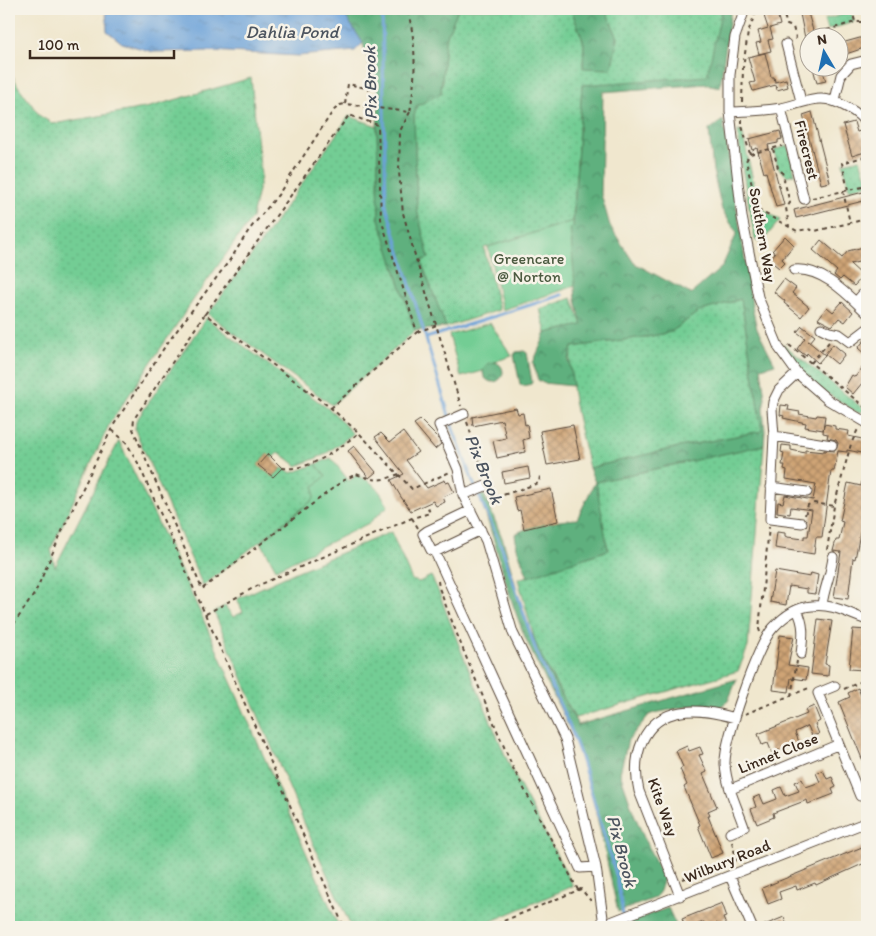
<svg xmlns="http://www.w3.org/2000/svg" width="876" height="936" font-family="Itim,sans-serif">
<style>
.grass{fill:url(#grass-dots);stroke:#577c59}
.forest{fill:url(#forest-crowns);stroke:#4c6d4e}
.green{fill:#73cd94;stroke:#577c59}
.water{fill:url(#water-ripples);stroke:#54667c}
.lines{fill:none;stroke-linecap:round;stroke-linejoin:round}
.stream{stroke:#6ca2d9;stroke-width:3}
.building{fill:url(#building-cross-hatch)}
.minor-casing{stroke:#564638;stroke-width:11}
.path{stroke:#564638;stroke-width:2;stroke-dasharray:4 4;stroke-linecap:butt}
.minor{stroke:#fff;stroke-width:9}
.labels{text-anchor:middle;dominant-baseline:central;stroke-width:5;stroke-linejoin:round;paint-order:stroke}
.street-label{font-size:16px;fill:#3b2a1e;stroke:#f7f3e8}
.park-label{font-size:16px;fill:#4c5b41;stroke:#f7f3e8}
.water-label{font-size:18px;font-style:italic;fill:#4c545f;stroke:#f7f3e8}
</style>
<defs>
<pattern id="grass-dots" width="8" height="8" patternUnits="userSpaceOnUse" patternTransform="scale(1.25)"><rect width="8" height="8" fill="#73cd94"/><path d="M2 2h.1M6 6h.1" fill="none" stroke="#64b07f" stroke-width="1.8" stroke-linecap="round"/></pattern>
<pattern id="forest-crowns" width="20" height="18" patternUnits="userSpaceOnUse" patternTransform="scale(1.25)"><rect width="20" height="18" fill="#5eb07e"/><path d="M2 6a3 3 0 1 1 6 0M12 15a3 3 0 1 1 6 0" fill="none" stroke="#4f8f67"/></pattern>
<pattern id="water-ripples" width="26" height="14" patternUnits="userSpaceOnUse" patternTransform="scale(1.25)"><rect width="26" height="14" fill="#6ca2d9"/><path d="M2 4q2-2 4 0t4 0M15 11q2-2 4 0t4 0" fill="none" stroke="#5a84af"/></pattern>
<pattern id="building-cross-hatch" width="8" height="8" patternUnits="userSpaceOnUse" patternTransform="scale(1.25)"><rect width="8" height="8" fill="#cfa476"/><path d="M0 0l8 8M0 8l8-8" fill="none" stroke="#a98660"/></pattern>
</defs>
<rect width="100%" height="100%" fill="#f7f3e8"/>
<filter id="ink" filterUnits="userSpaceOnUse"><feTurbulence type="fractalNoise" baseFrequency=".02" numOctaves="2"/><feDisplacementMap in="SourceGraphic" scale="10" xChannelSelector="R" yChannelSelector="G"/><feConvolveMatrix kernelMatrix="1 2 1 2 8 2 1 2 1" color-interpolation-filters="sRGB"/></filter>
<filter id="wash" filterUnits="userSpaceOnUse"><feTurbulence type="fractalNoise" baseFrequency=".0096" numOctaves="4" result="noise"/><feDisplacementMap in="SourceGraphic" scale="20" xChannelSelector="R" yChannelSelector="G"/><feGaussianBlur stdDeviation="1.12" result="paint"/><feColorMatrix in="noise" values="0 0 0 0 0 0 0 0 0 0 0 0 0 0 0 0 0 1.4 0 .05"/><feComposite in="paint" operator="in"/></filter>
<g filter="url(#wash)">
<rect width="100%" height="100%" fill="#f0e7ce"/>
<!-- grass -->
<path class="grass" d="M458,9H571L584,43L583,67L611,69L618,38L605,9H722L706,84L582,85L573,221L484,248L499,310L446,327L421,261L429,258L417,210L414,116L417,106L441,93L445,40Z
M851,12L854,22L827,30L824,20Z
M9,69L18,86L40,116L53,124L150,107L251,78L261,176L252,218L194,299L110,423L51,549L55,567L119,441L201,614L339,927H9Z
M349,116L377,126L379,219L415,331L332,405L208,314L262,241Z
M738,131L742,132L759,207L780,220L762,242L755,239L741,161Z
M788,146L795,174L787,176L778,168L774,150Z
M860,159L865,175H867V185L849,189L843,163Z
M572,298L582,325L546,333L540,309Z
M741,299L762,431L679,447L589,468C582,435 565,378 572,347L652,336L671,332L698,312Z
M206,318L334,413L353,434L324,455L297,466L279,452L272,458L267,454L258,465L273,477L282,468L292,473L316,464L326,476L314,499L203,586L135,430L136,421Z
M783,344L865,410L858,413L806,380L782,347Z
M764,445L748,647L738,671L575,718L538,652L518,579L608,550L595,482Z
M391,532L412,580L419,582L431,576L437,588L462,653L511,769L573,886L478,927H351L308,832L214,612L225,606L233,617L243,612L237,599L298,571Z"/>
<!-- forest -->
<path class="forest" d="M341,9H458L445,40L441,93L417,106L414,116L417,210L429,258L421,261L446,327L415,331L379,219L377,126L379,96L363,44Z
M571,9H605L618,38L611,69L583,68L584,43Z
M722,9H731L720,87L706,84L603,92L601,194L610,226L634,263L691,294L722,267L737,233L722,210L713,171L709,130L723,120L753,311L757,329L775,364L761,368L765,398L763,408L765,431L764,445L596,482L608,550L528,577L517,548L515,534C534,524 556,521 577,519L595,482L589,468L679,447L762,431L741,299L698,312L671,332L652,336L572,347L569,360L573,386L543,383L538,380L533,363L546,333L582,325L576,300L570,227L573,226L582,85L707,76Z
M524,351L527,353L532,382L531,384L523,386L520,384L514,355L516,352Z
M483 372a10 10 0 1 1 20 0a10 10 0 1 1-20 0Z
M484,494L503,540L517,590L530,630L548,671L578,725L737,679L728,701L720,707L702,704L654,713L649,715L628,740L620,773L633,811L647,845L664,878L660,891L655,898L618,912C606,859 596,802 578,750C562,705 534,665 518,619C503,579 495,537 479,496Z
M668,908L677,927H613Z"/>
<!-- green -->
<path class="green" d="M573,221V227L570,228L575,286L502,310L488,247Z
M490,323L512,356L487,364L483,371L461,377L449,335Z
M331,458L349,481L356,475C375,483 378,488 388,506L369,523L276,569L261,542L314,499V486L326,476L316,464Z"/>
<!-- water -->
<path class="water" d="M106,9H341L363,43L355,51L298,56L211,51L153,52L122,43L107,31Z"/>
<g class="lines">
<!-- stream -->
<path class="stream" d="M382,9L386,205L453,429L473,482L502,548L536,651L570,727L580,754L617,878L625,927
M426,338L562,295"/>
</g>
<g id="blocks">
<!-- building -->
<path class="building" d="M799,9H807L815,38H805Z
M777,13L780,25L770,28L773,39L768,40L771,51L759,54L756,43L761,42L758,31L768,28L764,16Z
M867,36V44L863,45L864,48L840,56L838,44Z
M765,53L771,77H774L775,82L786,79L788,87L777,90L776,85L753,91L750,83L755,82L748,57Z
M813,68H822L826,81L817,83Z
M812,112L830,182L821,184L803,115Z
M854,122L857,132L860,131L862,137L864,136L867,146L864,147L865,152L852,156L843,125Z
M780,131L782,139L778,140V143L768,145L784,205L776,207L766,172L764,173L757,148L752,150L749,139Z
M867,191V200L796,218L794,210Z
M785,236L794,245L782,259L785,262L779,268L769,260L775,253L772,251Z
M821,240L842,258L848,251L867,246V260L850,264L863,276L854,286L843,277L840,280L834,275L837,271L813,250Z
M784,279L796,288L792,293L809,307L801,317L784,303L785,301L774,292Z
M842,302L853,312L845,322L839,318L832,326L818,319L827,307L833,312Z
M802,326L815,336L810,342L808,341L825,355L818,363L807,353L806,356L797,349L805,338L797,332Z
M867,337V356L858,348Z
M833,344L845,354L837,364L825,354Z
M867,362V377L853,394L845,387L852,375L855,377Z
M781,405L789,406L788,410L800,412L799,414L816,417L817,415L825,416L823,430L805,427L806,423L783,418L784,416L780,415Z
M516,408L518,414L523,413L525,425L527,424L529,438L523,440L525,452L497,458L493,441L506,438L502,420L473,426L472,417Z
M420,420L438,438L441,444L435,449L414,424Z
M824,424L835,426V429L849,431L848,436L867,440V454L847,450V452L838,451L834,471H831L822,537H816L814,554L775,548L777,532L785,533V536L787,537L804,539V536H808L812,510L791,507L790,514L777,512L778,502L783,503L785,495L813,500L816,484L786,479L787,470L784,469L785,465H782L784,453L781,452L782,445L791,446V450L805,453V450L824,452V450L835,451L837,448L838,443L836,440L827,438L828,434L823,433Z
M573,425L580,459L547,465L540,431Z
M403,432L418,452L406,460L427,488L445,480L446,483L449,482L454,492L443,497L445,502L436,506L433,501L411,511L401,497L391,480L404,474L375,437L381,433L390,442Z
M354,446L376,472L369,478L348,451Z
M268,454L282,468L273,477L258,465Z
M528,467L530,478L504,483L502,472Z
M864,471L867,472V497L855,559L853,558L848,599L834,597L841,552L833,551L836,540H839L843,522L840,521L848,483L861,486Z
M551,489L558,521L524,529L520,510L517,511L514,497Z
M775,571L810,577L811,573L818,575L815,594L807,593V589L789,586L786,605L770,602Z
M818,619L832,621L825,664L829,665L828,676L811,674Z
M853,629L867,630V669L864,670L849,669Z
M780,635L794,637L788,665L808,668L806,680L791,678L789,692L773,690Z
M858,688L867,711V771L839,702L850,697L848,693Z
M814,706L820,721L815,724L819,734L812,736L808,726L795,732L799,742L772,753L768,743L762,745L758,734L807,714L805,710Z
M687,746L689,751L700,747L703,754L699,755L707,772L703,774L717,807L708,811L710,816H708L723,853L711,858L698,826L700,825L684,787L687,785L680,769L683,767L676,751Z
M823,770L827,779L832,777L836,787L832,789L834,794L808,804L807,800L773,813L774,817L757,824L751,809L756,807L753,798L760,795L764,804L777,799L774,790L781,787L785,796L799,791L795,782L802,779L806,787L820,782L816,773Z
M867,845V862L816,885L815,883L797,890L796,886L779,892L781,899L768,904L762,888Z
M722,903L727,917L723,918L727,927H718L717,923L706,927L704,922L690,927H685L682,919Z
M784,917L788,927H760Z"/>
</g>
</g>
<g filter="url(#ink)">
<use href="#blocks" fill-opacity="0" stroke="#564638" stroke-width="1"/>
<g class="lines">
<!-- minor casing -->
<g class="minor-casing">
<path id="minor" d="M745,9L735,37L730,75V112L742,217L758,297L779,348L797,373L828,400L867,423
M786,44L801,101
M835,100L841,75L851,64L867,60
M781,108L804,199
M730,112C747,111 764,111 781,108C809,102 820,91 848,108C856,112 863,118 867,126
M794,270C822,267 848,295 867,313
M856,302L867,289
M821,328L829,332L839,334L850,342L867,329
M797,373L779,390L773,402L772,409L774,436L770,519L802,523
M464,414L439,425L458,469L463,495L486,541L513,633L565,739L596,867L604,925
M774,436L832,445
M771,487L807,492
M463,495L488,485
M471,510L427,531L423,534L431,550L435,552L481,530
M435,552L580,868L596,867
M822,605C824,588 831,575 833,557
M797,610C805,625 803,637 801,654
M835,686L818,693L860,796
M731,789L837,745
M730,833L744,827C737,807 726,785 725,764C724,741 757,646 773,628C783,617 797,607 812,606C832,603 849,614 867,620
M730,876L752,927
M680,896L639,791C631,757 642,718 681,712C699,709 717,713 735,718
M598,927L867,822"/>
</g>
<!-- path -->
<path class="path" d="M782,9L787,25L793,27L796,38L793,40
M852,9L855,22
M829,38L827,30L855,22H867
M742,102L743,68L748,32L757,9
M345,104L348,84L370,89L371,107
M410,112L400,131L399,172L403,213L418,266L461,406
M742,119V126L750,154L746,161L758,210L757,243
M773,149L778,168L782,172L790,203L786,208L789,226
M750,154L782,146
M848,190L842,163L867,156
M843,191L850,223
M812,198L867,186
M758,210L797,231L808,229L815,231L867,219
M205,314L349,115L378,125L381,219L417,332L331,408
M417,332L437,325
M789,345L867,409
M811,363L829,342
M467,422L485,477
M112,430L126,442L138,463L344,927
M282,468C312,471 336,450 359,433
M399,474C379,482 376,481 356,474L341,482L202,589L133,429L134,419L205,314L331,408L359,433L412,489L450,472
M491,493L494,498L539,483L540,476
M805,515L808,505L813,503L834,506
M418,528L412,518L430,513L427,505
M827,550L834,506L851,444L859,427
M438,581L439,588L464,652L513,768L578,890
M206,614L257,586L412,518
M9,631L35,593L63,529L113,426L166,345L232,257L249,230L278,195L333,111L340,105L345,104L410,112C416,78 417,42 407,9
M760,632L759,629L769,527
M844,689L867,679
M791,696L797,661
M745,714L809,688L811,689
M732,842L736,858L735,864
M683,879L736,858
M639,920L642,927
M489,927L581,889L591,901"/>
<!-- minor -->
<use href="#minor" class="minor"/>
</g>
</g>
<g class="labels">
<!-- street labels -->
<g class="street-label">
<text transform="translate(807 150) rotate(76)">Firecrest</text>
<text transform="translate(763 235) rotate(80)">Southern Way</text>
<text transform="translate(778 753) rotate(-22)">Linnet Close</text>
<text transform="translate(663 807) rotate(70)">Kite Way</text>
<text transform="translate(727 861) rotate(-22)">Wilbury Road</text>
</g>
<!-- park labels -->
<g class="park-label">
<text x="529" y="258">Greencare<tspan x="529" dy="18">@ Norton</tspan></text>
</g>
<!-- water labels -->
<g class="water-label">
<text x="292" y="32">Dahlia Pond</text>
<text transform="translate(370 83) rotate(-91)">Pix Brook</text>
<text transform="translate(484 469) rotate(68)">Pix Brook</text>
<text transform="translate(622 851) rotate(75)">Pix Brook</text>
</g>
</g>
<!-- margin -->
<rect width="876" height="936" fill="none" stroke="#f7f3e8" stroke-width="30"/>
<!-- north arrow -->
<g transform="translate(824 52) rotate(351)"><circle r="24" fill="#f7f3e8" stroke="#aca397"/>
<path d="M0-4L9 19L0 12L-9 19Z" fill="#1f6fb2"/>
<text y="-8" font-size="14" font-weight="bold" text-anchor="middle" fill="#3b2a1e">N</text>
</g>
<!-- scale -->
<path d="M30 50v8h144v-8" fill="none" stroke="#3b2a1e" stroke-width="2.5"/>
<text x="38" y="50" font-size="15" fill="#3b2a1e" stroke="#f7f3e8" stroke-width="4" paint-order="stroke">100 m</text>
</svg>
